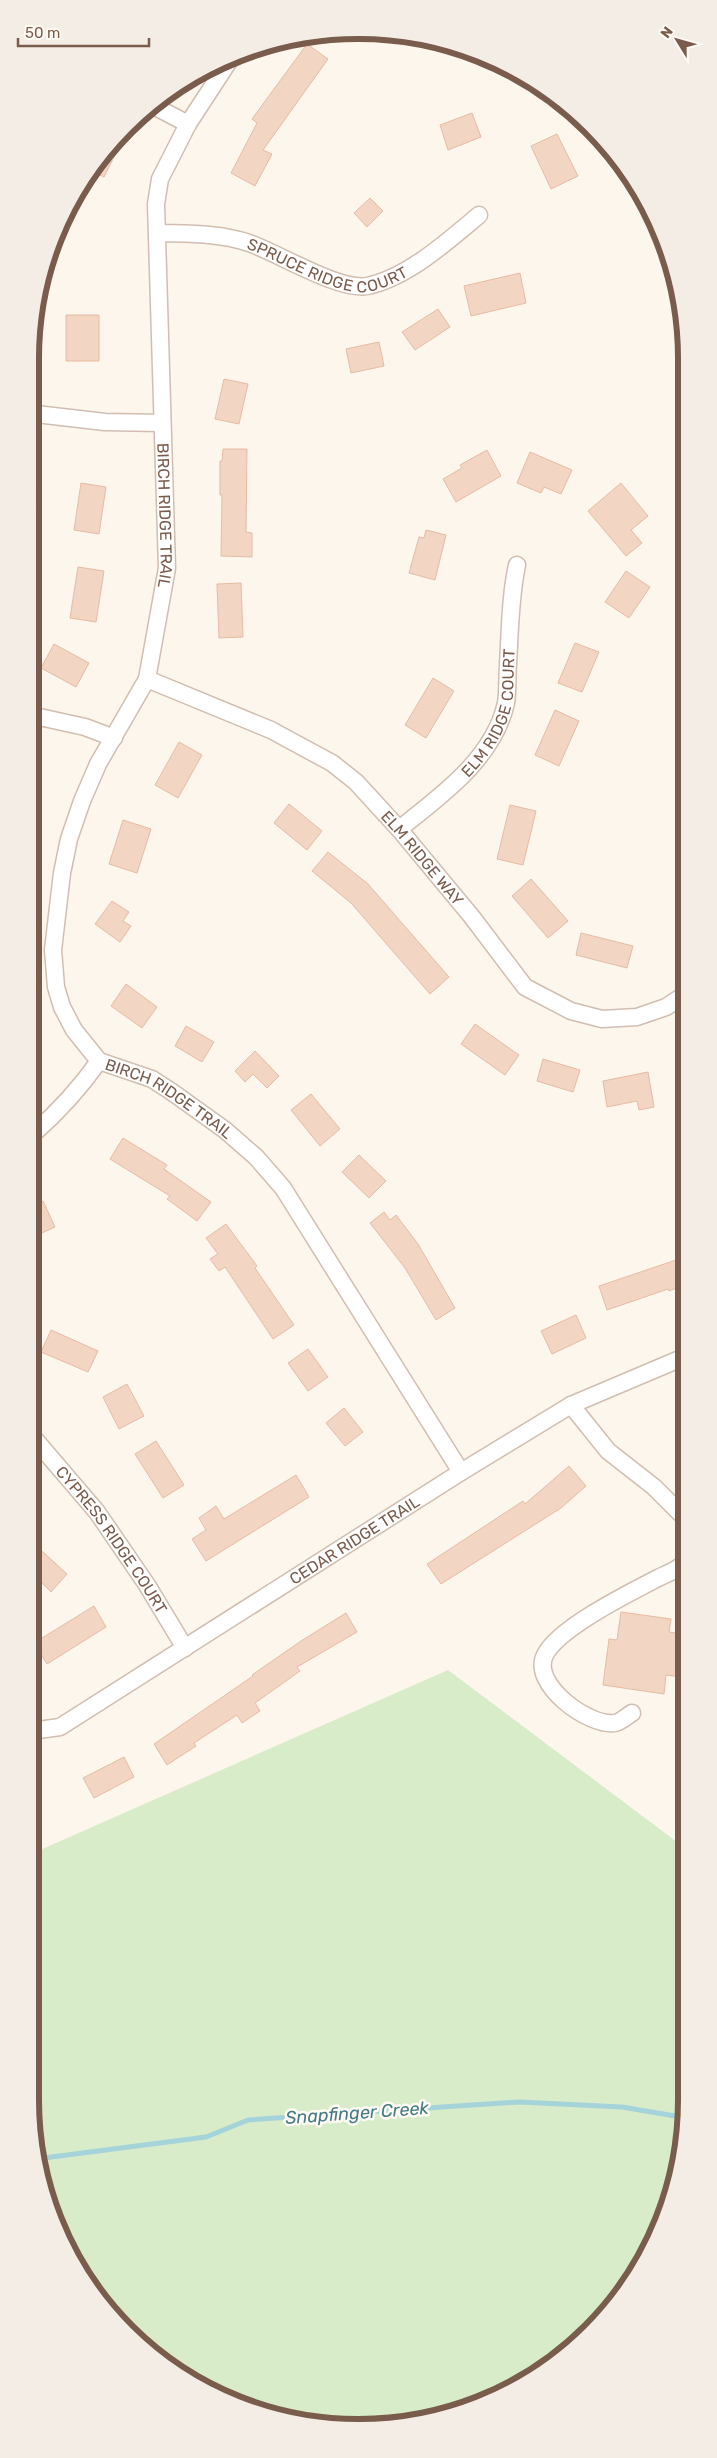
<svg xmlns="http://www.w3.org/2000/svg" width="717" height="2458" font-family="Rubik,sans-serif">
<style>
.green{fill:#d8ecc9}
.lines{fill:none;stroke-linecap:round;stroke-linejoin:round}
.stream{stroke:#a5d3da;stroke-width:5}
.building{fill:#f3d5c3;stroke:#e6bba3}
.street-casing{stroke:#d1beb0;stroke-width:19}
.street{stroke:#fff;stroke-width:16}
.labels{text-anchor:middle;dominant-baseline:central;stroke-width:5;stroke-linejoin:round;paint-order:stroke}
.street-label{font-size:16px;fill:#7a5c4d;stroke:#fffaf3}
.water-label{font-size:18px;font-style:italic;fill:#437c86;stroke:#fffaf3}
.rim{fill:none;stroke:#7a5c4d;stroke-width:6}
</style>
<rect width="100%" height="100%" fill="#fdf6ec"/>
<!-- green -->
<path class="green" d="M448,1670L681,1845V2163L643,2264L605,2316L558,2360L504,2394L444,2417L337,2427L273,2417L213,2394L159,2360L112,2316L55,2225L36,2163L30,2100L31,1854Z"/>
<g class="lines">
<!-- stream -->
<path class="stream" d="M36,2159L206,2137L248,2120L519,2102L622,2107L681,2117"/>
</g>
<!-- building -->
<path class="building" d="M307,44L328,59L263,150L272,154L255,186L231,173L257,123L252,119Z
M472,113L481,137L448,150L440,125Z
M557,134L578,176L551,189L531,146Z
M118,136L123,139L104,177L90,170Z
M370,198L383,211L367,227L354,213Z
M520,273L526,303L471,316L464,286Z
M438,309L450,327L415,350L402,332Z
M66,315H99V361H66Z
M379,342L384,366L351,373L346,349Z
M224,379L248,384L239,424L215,419Z
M223,449H247L246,532L252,533V557L221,556L222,495H220V461H222Z
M487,450L501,476L456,502L443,479L462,468L460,465Z
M530,452L572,470L561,494L544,487L541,493L517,483Z
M81,483L106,487L99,534L74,530Z
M621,483L648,516L631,530L642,543L626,556L588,511Z
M426,530L446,535L435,580L409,573L419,537L424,538Z
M78,567L104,571L96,622L70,618Z
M626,571L650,587L629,618L605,602Z
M241,583L243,637L219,638L217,584Z
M575,643L599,652L582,692L558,683Z
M54,644L89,663L76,687L41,668Z
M433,678L454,691L426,738L405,725Z
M555,710L579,721L559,766L535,755Z
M179,742L202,755L178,798L155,785Z
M289,804L322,831L307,850L274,823Z
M510,805L536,811L523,865L497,859Z
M123,820L151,829L137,873L109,864Z
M328,852L368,884L449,977L430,994L351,903L312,871Z
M531,879L568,921L548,938L512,896Z
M112,901L129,912L123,921L131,926L120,942L95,924Z
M581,933L633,946L627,968L576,955Z
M126,984L157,1007L142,1028L111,1006Z
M475,1024L519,1055L505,1075L461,1044Z
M186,1026L214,1042L202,1062L175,1046Z
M255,1051L279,1076L267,1088L253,1074L245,1082L235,1071Z
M543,1059L580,1070L573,1092L537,1081Z
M648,1072L654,1107L639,1110L637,1101L607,1107L603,1081Z
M311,1094L340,1129L320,1146L291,1110Z
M123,1138L167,1165L164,1169L211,1202L197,1221L167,1199L170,1196L110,1159Z
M359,1155L386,1181L369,1198L342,1172Z
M43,1201L55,1227L33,1237V1205Z
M384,1212L390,1220L396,1215L418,1244L455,1308L436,1320L405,1268L370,1223Z
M226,1224L257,1266L255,1268L294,1325L273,1339L225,1267L219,1271L210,1259L218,1254L206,1238Z
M682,1258V1286L669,1291L668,1289L607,1310L599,1286Z
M576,1315L586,1338L552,1354L541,1331Z
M51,1330L98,1351L88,1372L41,1352Z
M308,1349L328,1377L308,1391L288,1363Z
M127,1384L144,1416L119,1429L103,1397Z
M344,1408L363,1432L345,1446L326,1423Z
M156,1441L184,1485L163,1498L135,1454Z
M569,1466L586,1486L561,1508L441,1584L427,1564L523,1501L525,1504Z
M296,1475L309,1497L206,1561L192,1539L206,1530L199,1518L216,1506L224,1519Z
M32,1542L67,1574L51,1592L32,1573Z
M94,1606L106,1627L47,1664L34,1643Z
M621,1612L671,1619L669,1632L682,1634V1677L666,1675L664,1694L603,1685L609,1639L617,1640Z
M346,1613L357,1632L297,1667L300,1671L255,1703L260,1711L242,1723L237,1715L194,1743L196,1746L167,1765L154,1744L253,1676L252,1675L301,1641Z
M124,1757L134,1777L94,1798L83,1778Z"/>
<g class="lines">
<!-- street casing -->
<g class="street-casing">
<g id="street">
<path id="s1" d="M233,55L188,124L160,179L156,204L167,568L147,679L98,764L82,801L69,839L62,873L53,950L56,987L62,1007L74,1030L99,1061L152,1079L172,1092L225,1130L256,1157L283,1188L461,1472"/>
<path d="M152,105L188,124"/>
<path id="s2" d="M159,233C189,234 220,233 249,243C278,253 339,291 367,286C407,278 448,241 479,215"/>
<path d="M36,414L105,422L162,423"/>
<path id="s3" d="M147,679L271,730L332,763L356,782L399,829L472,917L525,987L571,1011L602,1019L637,1017L666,1007L683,996"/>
<path d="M35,716L85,727L114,738"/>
<path id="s4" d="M399,829C441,796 494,758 506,703C508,691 507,677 508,664C510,631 510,598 517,565"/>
<path d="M33,1134C58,1112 80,1088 99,1061"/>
<path d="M571,1405L608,1451L654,1487L682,1515"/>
<path id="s5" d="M32,1436L97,1512L147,1585L185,1648"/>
<path d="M632,1713C627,1716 621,1722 615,1723C589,1727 530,1684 545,1655C558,1628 631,1592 658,1578C666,1574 675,1571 682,1565"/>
<path id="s6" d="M31,1731L60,1727L461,1472L571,1405L682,1358"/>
</g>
</g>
<!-- street -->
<use href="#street" class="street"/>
</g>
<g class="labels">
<!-- street labels -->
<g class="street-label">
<text stroke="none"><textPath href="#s2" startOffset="175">SPRUCE RIDGE COURT</textPath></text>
<text stroke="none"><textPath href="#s1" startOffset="481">BIRCH RIDGE TRAIL</textPath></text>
<text stroke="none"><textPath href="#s4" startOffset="154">ELM RIDGE COURT</textPath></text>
<text stroke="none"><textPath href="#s3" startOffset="335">ELM RIDGE WAY</textPath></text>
<text stroke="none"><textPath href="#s1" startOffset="1141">BIRCH RIDGE TRAIL</textPath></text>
<text stroke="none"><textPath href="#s5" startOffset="131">CYPRESS RIDGE COURT</textPath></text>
<text stroke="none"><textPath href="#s6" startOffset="378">CEDAR RIDGE TRAIL</textPath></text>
</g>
<!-- water labels -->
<g class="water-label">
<text transform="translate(357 2113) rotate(-4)">Snapfinger Creek</text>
</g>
</g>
<!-- crop -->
<path d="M0 0H717V2458H0ZM358 39H359A319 319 0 0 1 678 358V2100A319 319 0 0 1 359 2419H358A319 319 0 0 1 39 2100V358A319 319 0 0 1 358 39Z" fill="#f4ede6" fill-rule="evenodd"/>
<path class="rim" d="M358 39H359A319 319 0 0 1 678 358V2100A319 319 0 0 1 359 2419H358A319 319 0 0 1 39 2100V358A319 319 0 0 1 358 39Z"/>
<!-- north arrow -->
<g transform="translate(677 40) rotate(307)" stroke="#fffaf3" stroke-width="4" paint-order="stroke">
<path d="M0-4L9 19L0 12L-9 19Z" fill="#7a5c4d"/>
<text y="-8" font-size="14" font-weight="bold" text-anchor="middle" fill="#7a5c4d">N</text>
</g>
<!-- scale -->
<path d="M18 38v8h131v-8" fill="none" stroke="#7a5c4d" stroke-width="2.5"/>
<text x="25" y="38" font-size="15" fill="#7a5c4d" stroke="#fffaf3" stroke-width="4" paint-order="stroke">50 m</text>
</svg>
